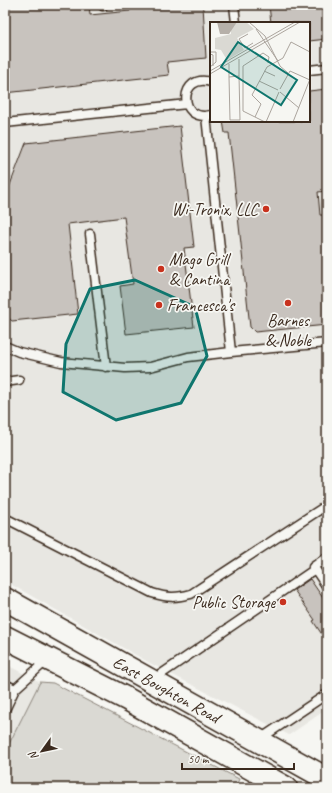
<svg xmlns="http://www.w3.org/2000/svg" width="332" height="793" font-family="Caveat,sans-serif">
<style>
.built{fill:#e8e7e2;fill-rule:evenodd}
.green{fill:#dad9d3;stroke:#8a8278}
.building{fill:#c8c3be;stroke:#3b2a1e}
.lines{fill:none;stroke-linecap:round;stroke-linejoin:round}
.lane-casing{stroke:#3b2a1e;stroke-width:11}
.secondary-casing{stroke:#3b2a1e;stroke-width:25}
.lane{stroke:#f6f6f2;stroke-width:8}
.secondary{stroke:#f6f6f2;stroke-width:22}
.marked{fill:#0f766e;fill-opacity:0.2;stroke:#0f766e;stroke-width:3;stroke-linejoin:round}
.poi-dot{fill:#c8321e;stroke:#f6f6f2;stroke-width:1.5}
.labels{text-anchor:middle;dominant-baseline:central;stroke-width:3.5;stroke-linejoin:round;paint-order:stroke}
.poi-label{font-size:17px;fill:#3b2a1e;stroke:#f6f6f2;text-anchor:end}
.street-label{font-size:17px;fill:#3b2a1e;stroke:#f6f6f2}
.inset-road{fill:none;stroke:#aba49d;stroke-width:1}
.view{fill:#0f766e;fill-opacity:0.15;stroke:#0f766e;stroke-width:2}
.inset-edge{fill:none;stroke:#3b2a1e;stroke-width:2}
</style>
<rect width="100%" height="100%" fill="#f6f6f2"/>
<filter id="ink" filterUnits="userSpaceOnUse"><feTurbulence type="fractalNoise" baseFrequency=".025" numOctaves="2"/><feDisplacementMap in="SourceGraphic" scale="8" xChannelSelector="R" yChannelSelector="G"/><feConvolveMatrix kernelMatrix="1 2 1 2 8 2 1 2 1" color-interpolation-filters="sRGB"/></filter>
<g filter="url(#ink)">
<!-- built -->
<path class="built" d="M5,5H327V709L289,735L150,663L5,581ZM211,23H309V121H211Z
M5,664L40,682L5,752Z"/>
<!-- green -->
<path class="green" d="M40,682L53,683L239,779L235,788H5V752Z"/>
<!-- building -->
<path class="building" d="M5,5H89L90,15L130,11L129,5H203L206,58L167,62L169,75L5,93Z
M269,5H327V39L309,41V23H271Z
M327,89V191L318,192L320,215H327V325L255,332L250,327L229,133H225L223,121H309V91Z
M180,126L194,247L184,248L194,327L126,334L120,286L133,284L124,217L68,224L78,314L12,321L5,315V198L26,143Z
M310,579L327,604V642L313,621L315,620L294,590Z"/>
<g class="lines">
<!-- lane casing -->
<g class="lane-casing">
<path id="lane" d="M103,5V6
M234,5L236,23
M309,70L327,68
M211,82C179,72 177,123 211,115
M206,116L231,352
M5,123L187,104
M90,234L106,367
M5,346L19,352L61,362L125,368L150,367L188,357L231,352L327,343
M5,382L19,380
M5,518L152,593C168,598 176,598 191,594L327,505
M315,569L313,567L327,557
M154,679L315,569L327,587
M5,684L15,689L5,710
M15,689L47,660
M260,739L327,694"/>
</g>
<!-- secondary casing -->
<g class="secondary-casing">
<g id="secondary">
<path id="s1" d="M5,599L327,779"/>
<path d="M5,637L127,699L286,788"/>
</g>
</g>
<!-- lane -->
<use href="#lane" class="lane"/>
<!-- secondary -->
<use href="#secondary" class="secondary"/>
</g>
</g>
<!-- marked area -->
<path class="marked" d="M135,280L195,307L207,356L181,403L116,420L63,392L66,344L90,289Z"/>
<!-- markers -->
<g class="poi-dot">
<circle cx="266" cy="209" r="4"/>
<circle cx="161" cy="269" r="4"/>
<circle cx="288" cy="303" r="4"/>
<circle cx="159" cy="305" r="4"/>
<circle cx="283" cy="602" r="4"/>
</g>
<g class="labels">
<!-- poi labels -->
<g class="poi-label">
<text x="258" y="209">Wi-Tronix, LLC</text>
<text x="169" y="259" text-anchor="start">Mago Grill<tspan x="169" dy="20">&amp; Cantina</tspan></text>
<text x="167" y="305" text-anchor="start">Francesca's</text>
<text x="288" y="320" text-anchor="middle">Barnes<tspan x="288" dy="20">&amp; Noble</tspan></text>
<text x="275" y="602">Public Storage</text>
</g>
<!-- street labels -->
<g class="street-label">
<text stroke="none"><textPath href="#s1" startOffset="185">East Boughton Road</textPath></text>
</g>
</g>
<!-- overview -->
<g transform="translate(210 22)">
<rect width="100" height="100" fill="#f6f6f2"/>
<path d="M27,0H36L44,7L27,16L34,28L17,38L11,28L5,27V16L21,12V6Z" fill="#dad9d3"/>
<path d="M7,0H27L19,12H10Z" fill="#b6b0a9"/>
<path class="inset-road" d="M39,0L55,14L70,44L78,51M46,7L68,39M38,12L29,17L35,26L43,21M0,30H6V40L0,45M0,32L3,33V44M19,42V55L29,54V37M0,49L85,0M54,49L65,54M0,52L90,0M19,55L20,98H30L29,54M49,59L68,68M70,67L80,49L100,58M70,70L89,86M45,95L51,82L42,73L57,45L73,36L81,20L100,30M55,100L33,89V44L53,31L59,35L58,41M56,100L69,70M83,100L100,57"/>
<path class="view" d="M28,20L87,58L71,83L11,45Z"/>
<rect width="100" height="100" class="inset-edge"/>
</g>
<!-- margin -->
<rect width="332" height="793" fill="none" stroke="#f6f6f2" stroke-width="20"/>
<rect x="10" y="10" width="312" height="773" fill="none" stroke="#3b2a1e" stroke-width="1.5" filter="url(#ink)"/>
<!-- north arrow -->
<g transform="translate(42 751) rotate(237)" stroke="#f6f6f2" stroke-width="3" paint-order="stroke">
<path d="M0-3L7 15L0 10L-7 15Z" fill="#3b2a1e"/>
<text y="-6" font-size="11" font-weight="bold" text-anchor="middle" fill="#3b2a1e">N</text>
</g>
<!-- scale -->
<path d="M182 763v6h112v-6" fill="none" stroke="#3b2a1e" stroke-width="2"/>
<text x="188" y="763" font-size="12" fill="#3b2a1e" stroke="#f6f6f2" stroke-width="3" paint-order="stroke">50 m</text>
</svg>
